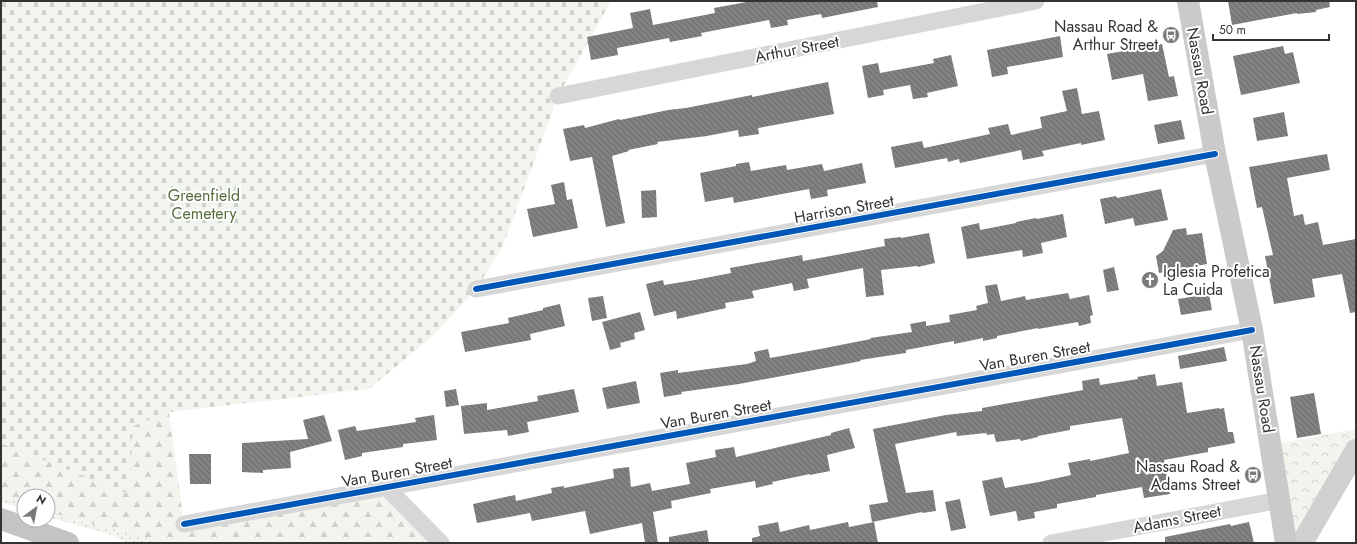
<svg xmlns="http://www.w3.org/2000/svg" width="1357" height="544" font-family="Jost,sans-serif">
<style>
.grass{fill:url(#grass-dots)}
.forest{fill:url(#forest-firs)}
.cemetery{fill:url(#cemetery-stones)}
.park{fill:url(#park-crowns)}
.building{fill:url(#building-back-hatch)}
.lines{fill:none;stroke-linecap:round;stroke-linejoin:round}
.street{stroke:#d7d7d7;stroke-width:17}
.secondary{stroke:#d0d0d0;stroke-width:22}
.primary{stroke:#cacaca;stroke-width:22}
.highway{stroke:#c4c4c4;stroke-width:22}
.cycleway-casing{stroke:#fff;stroke-width:8}
.cycleway{stroke:#0057b8;stroke-width:6}
.labels{text-anchor:middle;dominant-baseline:central;stroke-width:4;stroke-linejoin:round;paint-order:stroke}
.poi-label{font-size:16px;fill:#333;stroke:#fff;text-anchor:end}
.street-label{font-size:16px;fill:#333;stroke:#fff}
.park-label{font-size:16px;fill:#56703f;stroke:#fff}
</style>
<defs>
<pattern id="grass-dots" width="8" height="8" patternUnits="userSpaceOnUse"><rect width="8" height="8" fill="#f1f5ed"/><path d="M2 2h.1M6 6h.1" fill="none" stroke="#cfd2cc" stroke-width="1.8" stroke-linecap="round"/></pattern>
<pattern id="forest-firs" width="22" height="20" patternUnits="userSpaceOnUse"><rect width="22" height="20" fill="#f1f5ed"/><path d="M5 1l3.5 6h-7zM16 11l3.5 6h-7z" fill="#cfd2cc"/></pattern>
<pattern id="cemetery-stones" width="16" height="16" patternUnits="userSpaceOnUse"><rect width="16" height="16" fill="#f1f5ed"/><path d="M2 7V4a2 2 0 0 1 4 0v3zM10 15v-3a2 2 0 0 1 4 0v3z" fill="#cfd2cc"/></pattern>
<pattern id="park-crowns" width="20" height="18" patternUnits="userSpaceOnUse"><rect width="20" height="18" fill="#f1f5ed"/><path d="M2 6a3 3 0 1 1 6 0M12 15a3 3 0 1 1 6 0" fill="none" stroke="#cfd2cc"/></pattern>
<pattern id="building-back-hatch" width="6" height="6" patternUnits="userSpaceOnUse"><rect width="6" height="6" fill="#818181"/><path d="M-1 5l2 2M0 0l6 6M5-1l2 2" fill="none" stroke="#6a6a6a"/></pattern>
</defs>
<rect width="100%" height="100%" fill="#fff"/>
<!-- grass -->
<path class="grass" d="M1,496L24,503V509L1,502Z
M48,511L75,520L154,539L160,543H126L112,535L48,517Z"/>
<!-- forest -->
<path class="forest" d="M169,412L184,524L386,487L441,543H160L154,539L75,520L48,511V496H24V503L1,496V443L129,493L133,426Z"/>
<!-- cemetery -->
<path class="cemetery" d="M1,1H611L558,96L503,246L476,289L434,335L369,389L169,412L133,426L129,494L1,443Z"/>
<!-- park -->
<path class="park" d="M1356,429V450L1302,543H1286L1271,445Z"/>
<!-- building -->
<path class="building" d="M752,1H877L878,7L822,18L821,14L787,20L788,25L771,28L769,20L701,33L702,36L670,42L669,38L617,48L618,55L591,60L587,37L633,28L630,13L650,9L653,25L715,13L714,8Z
M1228,1H1329L1330,7L1316,10V12L1297,14V13L1232,25Z
M1060,36L1063,57L1007,67L1008,74L992,77L987,50Z
M1162,44L1169,77L1174,76L1178,96L1148,101L1143,74L1112,80L1107,54Z
M1283,46L1285,54L1293,52L1300,83L1241,95L1233,56Z
M951,55L958,86L927,93L928,97L913,99L910,85L883,90L884,95L868,98L862,66L878,63L880,73L934,63L933,59Z
M828,82L834,114L758,128L759,134L739,137L738,130L707,136L657,142L658,144L628,150L629,151L612,156L625,223L606,227L592,157L570,161L563,129L584,125L585,128L619,119L620,120L668,110L686,108L752,95V97Z
M1077,88L1082,114L1099,111L1105,140L1081,145V143L1042,151L1044,156L1023,160L1021,150L960,163L959,159L948,162L947,158L895,168L891,147L922,141L924,148L990,134L988,128L1008,124L1011,135L1042,128L1040,117L1067,111L1062,91Z
M1284,112L1288,136L1257,141L1253,118Z
M1181,120L1185,139L1158,144L1154,125Z
M1327,154L1330,170L1287,178L1294,216L1303,214L1305,225L1318,222L1323,245L1356,239V312L1350,313L1342,274L1312,279L1315,297L1274,304L1265,256L1273,255L1262,207L1257,208L1249,167Z
M749,162L751,171L786,165L787,170L822,164L824,171L862,163L866,183L827,190L828,196L811,199L809,189L734,203L733,197L705,202L700,173L736,166V164Z
M564,182L567,200L572,199L578,228L533,237L527,209L555,204L551,185Z
M1161,189L1168,220L1135,226L1133,218L1105,224L1100,199L1116,196L1117,198Z
M656,190L657,217L642,218L641,191Z
M1063,214L1067,237L1041,243L1043,253L1023,257L1022,250L967,259L961,227L979,223L980,230L1016,223V222L1036,218L1037,219Z
M1186,228L1187,235L1202,233L1207,264L1159,273L1156,256L1163,251L1173,230Z
M929,233L935,263L918,267L917,266L881,270L884,295L866,297L863,268L807,279L809,288L794,291L792,283L752,291L754,298L725,303L726,308L677,319L676,311L654,316L646,284L663,280L664,285L695,280L731,273L730,268L802,255L803,261L885,246L884,239L901,237V238Z
M1114,267L1119,290L1107,292L1103,270Z
M997,284L1001,301L1025,296L1026,300L1068,293L1070,299L1089,295L1093,315L1090,316L1091,323L1079,326L1078,322L1038,329V328L997,336V338L983,341V338L954,344V341L906,350V353L860,360L861,361L830,367L739,384L681,392L682,394L664,397L660,373L678,370V373L747,364L756,361L754,352L768,349L770,358L820,349L871,339L870,338L912,332L910,324L926,321V326L950,322L949,315L977,310L976,306L988,303L985,286Z
M1209,294L1212,310L1181,315L1178,299Z
M603,296L607,318L592,321L588,298Z
M560,304L565,326L530,334L531,340L465,352L461,332L509,323L508,318L543,310V308Z
M640,312L645,330L634,333L635,339L620,343L621,347L610,350L602,322Z
M1224,347L1227,361L1180,369L1178,356Z
M1155,374L1157,386L1182,382L1187,413L1219,408V409L1224,408L1228,432H1233L1235,443L1208,448V452L1164,460L1170,494L1144,498L1142,487L1096,495V497L1057,504V508L1034,512L1035,518L1018,521L1016,511L990,516L982,481L1002,477L1005,488L1039,482L1071,475L1068,463L1090,459V461L1129,453L1122,418L1070,426V430L1038,436V437L1021,441L1020,439L996,442L994,434L987,435L986,433L957,436L956,432L895,444L906,493L933,490L936,511L922,513V512L872,522L869,505L888,502L873,429L946,415L982,411V408L1083,390L1082,381L1099,378L1100,385L1138,379L1137,377Z
M636,381L640,403L607,409L602,388Z
M456,389L459,405L446,407L444,391Z
M574,389L579,412L527,422L529,432L508,436L507,430L464,434L461,406L487,403V410L538,401L537,396Z
M1314,393L1321,434L1297,438L1290,397Z
M324,415L332,441L290,452L291,468L263,470V473L242,472V443L308,439L303,420Z
M434,415L437,440L403,444V447L362,453V456L345,460L338,430L355,426L357,431L416,422L415,418Z
M849,428L855,448L827,455L830,471L810,475V474L772,482L773,484L756,488L755,481L710,489L711,493L671,501L672,508L653,512L658,543H645L642,523L590,534L585,511L532,521L530,513L477,523L473,504L515,495L516,501L552,493L551,488L564,486V488L614,478L613,469L629,467L631,487L650,483L652,491L690,484L686,463L716,457L715,450L734,447L736,457L831,435V433Z
M189,454H211V484H190Z
M960,499L966,528L951,531L945,502Z
M778,522L780,532L809,525L810,530L848,522L849,527L874,522L878,543H752V538L760,536L758,526Z
M1249,522L1254,543H1165V537L1230,524L1231,526Z
M707,530L709,543H669V537Z"/>
<g class="lines">
<!-- street -->
<path class="street" d="M558,96L1036,1
M476,289L1215,154
M386,487L441,543
M184,524L1252,330
M1051,543L1280,500"/>
<!-- secondary -->
<path class="secondary" d="M1302,543L1356,450"/>
<!-- primary -->
<path class="primary" d="M1188,1L1215,154L1252,330L1286,543"/>
<!-- highway -->
<path class="highway" d="M1,519L68,543"/>
<!-- cycleway casing -->
<g class="cycleway-casing">
<path id="cycleway" d="M476,289L1215,154
M184,524L1252,330"/>
</g>
<!-- cycleway -->
<use href="#cycleway" class="cycleway"/>
</g>
<!-- icons -->
<defs>
<g id="bus-disc" transform="scale(0.9)"><circle r="9.5" fill="#7a7a7a" stroke="#fff"/><path d="M-5-6H5V4H4V6H2V4H-2V6H-4V4H-5ZM-3.5-4V0h7V-4ZM-3.5 1.2v1.5H-2V1.2ZM2 1.2v1.5H3.5V1.2Z" fill="#fff"/></g>
<g id="church-disc" transform="scale(0.9)"><circle r="9.5" fill="#7a7a7a" stroke="#fff"/><path d="M-1.2-6h2.4v3.5h3.3v2.4h-3.3V6h-2.4V-.1h-3.3v-2.4h3.3Z" fill="#fff"/></g>
</defs>
<g fill-rule="evenodd">
<use href="#bus-disc" x="1171" y="35"/>
<use href="#church-disc" x="1150" y="280"/>
<use href="#bus-disc" x="1253" y="475"/>
</g>
<g class="labels">
<!-- poi labels -->
<g class="poi-label">
<text x="1158" y="26">Nassau Road &amp;<tspan x="1158" dy="18">Arthur Street</tspan></text>
<text x="1163" y="271" text-anchor="start">Iglesia Profetica<tspan x="1163" dy="18">La Cuida</tspan></text>
<text x="1240" y="466">Nassau Road &amp;<tspan x="1240" dy="18">Adams Street</tspan></text>
</g>
<!-- street labels -->
<g class="street-label">
<text transform="translate(797 49) rotate(-11)">Arthur Street</text>
<text transform="translate(1200 71) rotate(80)">Nassau Road</text>
<text transform="translate(844 209) rotate(-10)">Harrison Street</text>
<text transform="translate(1035 356) rotate(-10)">Van Buren Street</text>
<text transform="translate(1262 389) rotate(81)">Nassau Road</text>
<text transform="translate(716 414) rotate(-10)">Van Buren Street</text>
<text transform="translate(397 472) rotate(-10)">Van Buren Street</text>
<text transform="translate(1177 519) rotate(-11)">Adams Street</text>
</g>
<!-- park labels -->
<g class="park-label">
<text x="204" y="195">Greenfield<tspan x="204" dy="18">Cemetery</tspan></text>
</g>
</g>
<!-- border -->
<rect width="1357" height="544" fill="none" stroke="#333333" stroke-width="4"/>
<!-- north arrow -->
<g transform="translate(36 508) rotate(32)"><circle r="19" fill="#ffffff" stroke="#adadad"/>
<path d="M0-3L7 15L0 10L-7 15Z" fill="#7a7a7a"/>
<text y="-6" font-size="11" font-weight="bold" text-anchor="middle" fill="#333333">N</text>
</g>
<!-- scale -->
<path d="M1213 34v6h116v-6" fill="none" stroke="#333333" stroke-width="2"/>
<text x="1219" y="34" font-size="12" fill="#333333" stroke="#ffffff" stroke-width="3" paint-order="stroke">50 m</text>
</svg>
